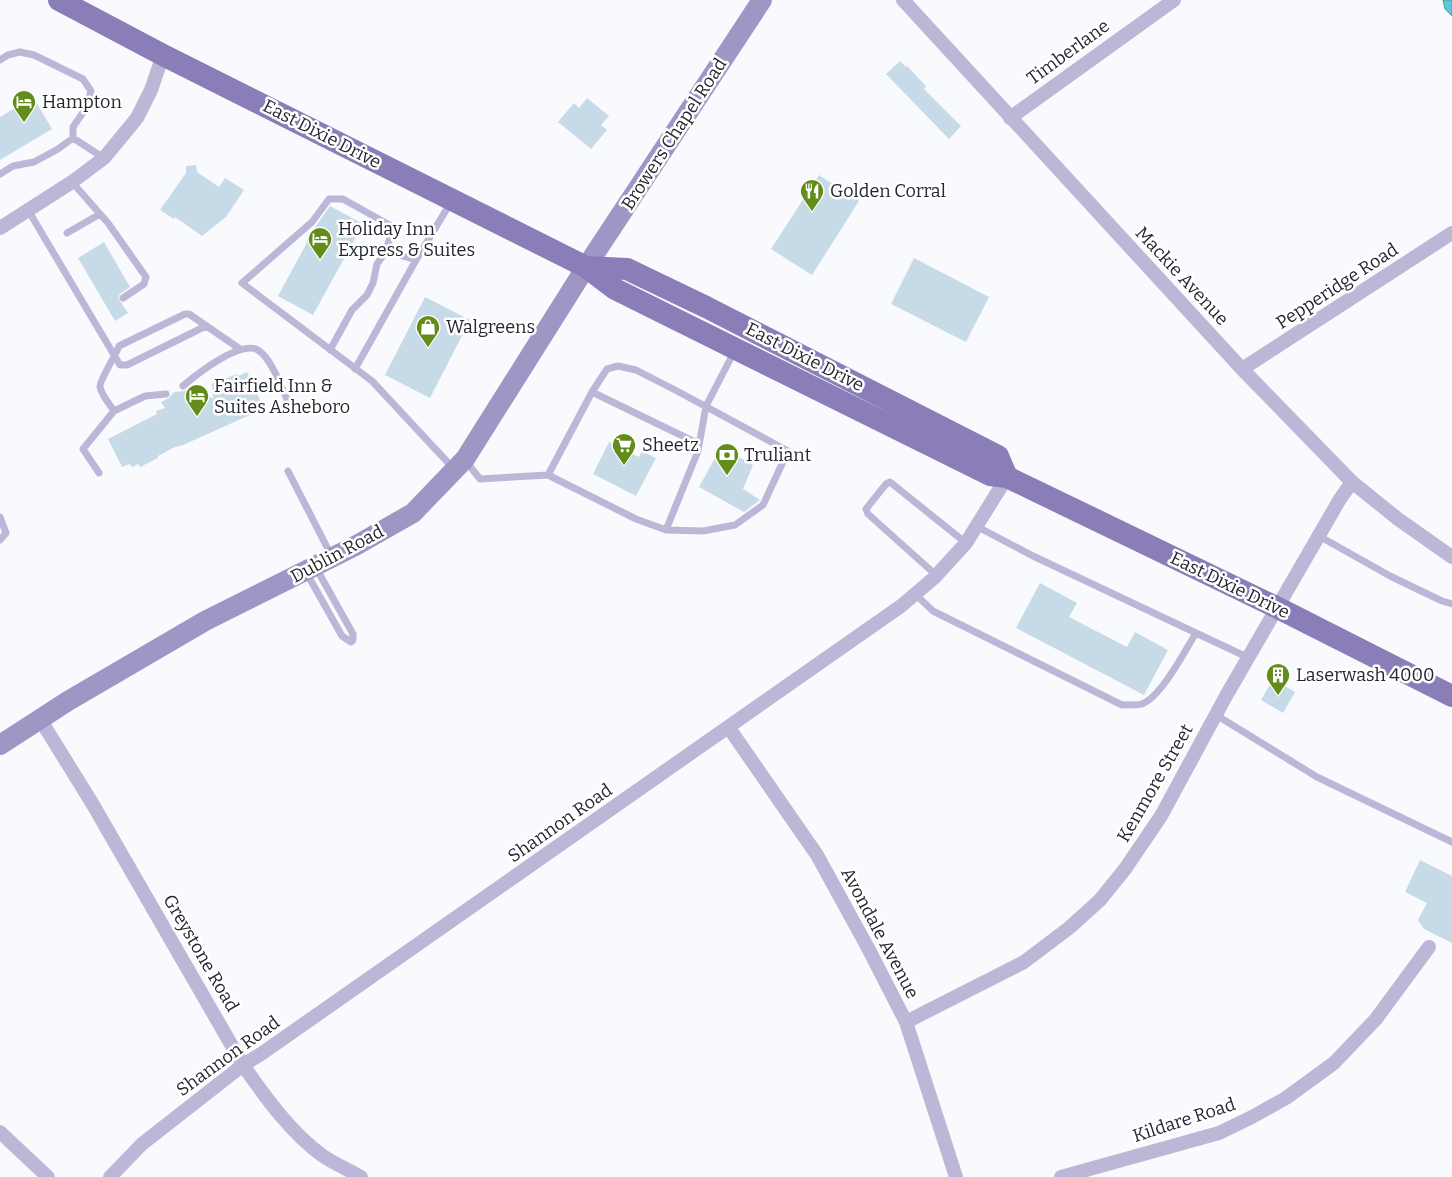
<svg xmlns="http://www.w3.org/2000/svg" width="1452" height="1177" font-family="Bitter,serif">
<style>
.water{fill:#5dc8db;stroke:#4c98a7}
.building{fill:#c6dae8}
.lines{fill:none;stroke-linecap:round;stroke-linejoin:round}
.lane{stroke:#bdb7d7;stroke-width:7}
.street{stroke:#bdb7d7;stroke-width:14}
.secondary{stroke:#a096c6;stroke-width:20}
.primary{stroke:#8b7eb8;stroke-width:22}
.labels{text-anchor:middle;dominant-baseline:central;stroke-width:5;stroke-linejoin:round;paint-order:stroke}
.street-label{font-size:18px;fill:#24272f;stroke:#fff}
.poi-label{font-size:18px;fill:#24272f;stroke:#fff;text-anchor:start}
</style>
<rect width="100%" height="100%" fill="#f8fafe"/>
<!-- water -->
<path class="water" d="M1443,0H1452V16L1445,9Z"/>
<!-- building -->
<path class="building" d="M900,61L906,67L907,66L926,86L924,89L961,126L949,139L886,74Z
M33,97L52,129L0,160V117Z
M587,98L609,116L601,125L607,130L591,149L558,122L574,103L579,108Z
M196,165L197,172L219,187L225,178L244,190L226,217L202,236L175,217L174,219L160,210L186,173V166Z
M819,175L859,201L812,275L771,249Z
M330,206L363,224L313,315L278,296L316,226Z
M104,242L130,287L120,294L118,298L128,313L115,321L78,258Z
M914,258L989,297L966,342L891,304Z
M425,297L470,320L430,398L385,375Z
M247,372L260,400L253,404L254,409L249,412L250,415L183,445L175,447L158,456V458L140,467L138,464L132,467L130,464L122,467L108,439L157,414L156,411L165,408L161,402L169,398L174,392L184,391L191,387L195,393L200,389L213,399L212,384L237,374L238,376Z
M609,442L639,457L642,451L656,458L636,496L593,474Z
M721,447L753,465L743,489L760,500L744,512L699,487Z
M1040,583L1077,603L1069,617L1127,647L1135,632L1168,650L1144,695L1016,628Z
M1273,679L1295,692L1283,713L1261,700Z
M1420,860L1452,876V943L1424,929L1418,920L1427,903L1405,892Z"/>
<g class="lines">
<!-- lane -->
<path class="lane" d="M0,60L8,55L20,52L34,55L83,79L91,91L86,108L73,127V138L104,158
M0,174L13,166L34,162L58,149L73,138
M72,182L108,223L146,277L144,284L123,298
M451,202L416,260L386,251L393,227L343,199H329L312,222L242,283L372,381L453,468
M28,210L120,365H127L206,326
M67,233L100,214
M330,350L352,310L367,295L373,283L377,264L386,251
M618,366L636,370L677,391L788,451L763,505L735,525L703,531L666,530L636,519L548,475L592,392L607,369Z
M355,369L416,260
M183,386C197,374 240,340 258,350C272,359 282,389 289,404
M592,392L699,444
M114,411C110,405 101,394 100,387C99,381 116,355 119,346L185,314H189L240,349
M465,460L480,479L548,475
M288,471L331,555
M99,473L83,449L114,411L145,396L166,394
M0,517L6,533L0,540
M976,526L1033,556L1249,658
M666,530L698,451L706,406L734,352
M1319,536L1390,576L1442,601L1452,604
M306,572L342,636L351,642L353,640V634L315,566
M936,575L868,514L866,509L886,484L890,482L966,543
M915,594L933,611L1122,705C1128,704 1136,706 1142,704C1162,696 1184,652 1196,633
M1216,715L1317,777L1452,842"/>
<!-- street -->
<path class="street" d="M903,0L1242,369L1352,482L1398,519L1452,557
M1010,118L1174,0
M0,228L72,182L104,158L137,118L151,90L163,55
M1242,369L1452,233
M40,719L92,803L243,1065C265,1097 292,1134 323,1156C335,1164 349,1170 361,1177
M729,728L817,855L868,948L906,1022L956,1177
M906,1022L1024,962L1069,928L1100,900L1125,869L1161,816L1226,696L1340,499L1352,482
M0,1132L48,1177
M110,1177L142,1144L243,1065L261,1054L901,606L934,578L966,543L1007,477
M1061,1177L1219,1133L1252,1117L1286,1098L1334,1063L1376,1019L1429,947"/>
<!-- secondary -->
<path class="secondary" d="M0,745L68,701L205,621L355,546L413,513L465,459L586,267L762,0"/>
<!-- primary -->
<path class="primary" d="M59,0L163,55L586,267L615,289L990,475L1007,477L1278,608L1452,696
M586,267L627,269L706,307L998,456L1007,477"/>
</g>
<!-- icons -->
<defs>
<g id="hotel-pin" transform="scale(1.25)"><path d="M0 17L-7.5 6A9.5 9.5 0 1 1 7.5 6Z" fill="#638c1a" stroke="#fff"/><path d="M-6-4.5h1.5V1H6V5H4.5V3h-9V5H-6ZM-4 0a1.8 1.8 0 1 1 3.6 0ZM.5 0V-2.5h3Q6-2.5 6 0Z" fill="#fff"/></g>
<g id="restaurant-pin" transform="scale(1.25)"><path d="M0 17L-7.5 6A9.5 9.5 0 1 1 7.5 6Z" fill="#638c1a" stroke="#fff"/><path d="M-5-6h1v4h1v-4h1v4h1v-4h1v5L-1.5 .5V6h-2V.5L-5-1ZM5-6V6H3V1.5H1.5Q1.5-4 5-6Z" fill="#fff"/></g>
<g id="shop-pin" transform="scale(1.25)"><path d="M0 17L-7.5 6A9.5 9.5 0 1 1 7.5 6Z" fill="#638c1a" stroke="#fff"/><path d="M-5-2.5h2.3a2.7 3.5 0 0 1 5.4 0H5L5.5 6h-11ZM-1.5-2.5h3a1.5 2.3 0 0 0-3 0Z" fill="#fff"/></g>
<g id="supermarket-pin" transform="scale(1.25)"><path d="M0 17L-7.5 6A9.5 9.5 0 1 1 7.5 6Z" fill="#638c1a" stroke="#fff"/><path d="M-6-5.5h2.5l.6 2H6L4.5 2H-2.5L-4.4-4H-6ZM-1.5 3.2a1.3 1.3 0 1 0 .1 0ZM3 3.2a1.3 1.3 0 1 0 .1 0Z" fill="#fff"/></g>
<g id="bank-pin" transform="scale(1.25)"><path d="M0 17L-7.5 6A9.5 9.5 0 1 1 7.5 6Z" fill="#638c1a" stroke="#fff"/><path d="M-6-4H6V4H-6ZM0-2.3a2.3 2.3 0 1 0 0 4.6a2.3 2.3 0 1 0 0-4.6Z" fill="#fff"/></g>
<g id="building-pin" transform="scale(1.25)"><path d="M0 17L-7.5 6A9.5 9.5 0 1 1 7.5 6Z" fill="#638c1a" stroke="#fff"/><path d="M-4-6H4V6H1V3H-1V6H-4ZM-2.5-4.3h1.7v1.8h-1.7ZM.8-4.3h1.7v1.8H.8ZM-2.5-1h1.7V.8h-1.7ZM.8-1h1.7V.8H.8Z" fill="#fff"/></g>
</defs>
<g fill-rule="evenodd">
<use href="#hotel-pin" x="24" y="102"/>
<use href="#restaurant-pin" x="812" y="191"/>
<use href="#hotel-pin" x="320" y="239"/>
<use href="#shop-pin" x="428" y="327"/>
<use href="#hotel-pin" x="197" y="396"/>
<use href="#supermarket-pin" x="624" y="445"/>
<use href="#bank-pin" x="727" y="455"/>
<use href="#building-pin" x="1278" y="675"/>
</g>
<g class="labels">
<!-- street labels -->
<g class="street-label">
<text transform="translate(1068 52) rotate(-36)">Timberlane</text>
<text transform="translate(322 134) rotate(27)">East Dixie Drive</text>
<text transform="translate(674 134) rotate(-57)">Browers Chapel Road</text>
<text transform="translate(1182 276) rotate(47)">Mackie Avenue</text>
<text transform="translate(1337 286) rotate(-33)">Pepperidge Road</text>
<text transform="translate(805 357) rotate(27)">East Dixie Drive</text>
<text transform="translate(337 554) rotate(-28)">Dublin Road</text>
<text transform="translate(1230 585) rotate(26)">East Dixie Drive</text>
<text transform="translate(1155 783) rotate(-60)">Kenmore Street</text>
<text transform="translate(560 823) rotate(-35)">Shannon Road</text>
<text transform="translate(880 933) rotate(62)">Avondale Avenue</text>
<text transform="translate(201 953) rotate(60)">Greystone Road</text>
<text transform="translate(228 1056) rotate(-36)">Shannon Road</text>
<text transform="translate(1184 1120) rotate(-18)">Kildare Road</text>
</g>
<!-- poi labels -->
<g class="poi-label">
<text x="42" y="102">Hampton</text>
<text x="830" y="191">Golden Corral</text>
<text x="338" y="229">Holiday Inn<tspan x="338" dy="21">Express &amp; Suites</tspan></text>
<text x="446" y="327">Walgreens</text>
<text x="214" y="386">Fairfield Inn &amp;<tspan x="214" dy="21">Suites Asheboro</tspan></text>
<text x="642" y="445">Sheetz</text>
<text x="744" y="455">Truliant</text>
<text x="1296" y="675">Laserwash 4000</text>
</g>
</g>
</svg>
